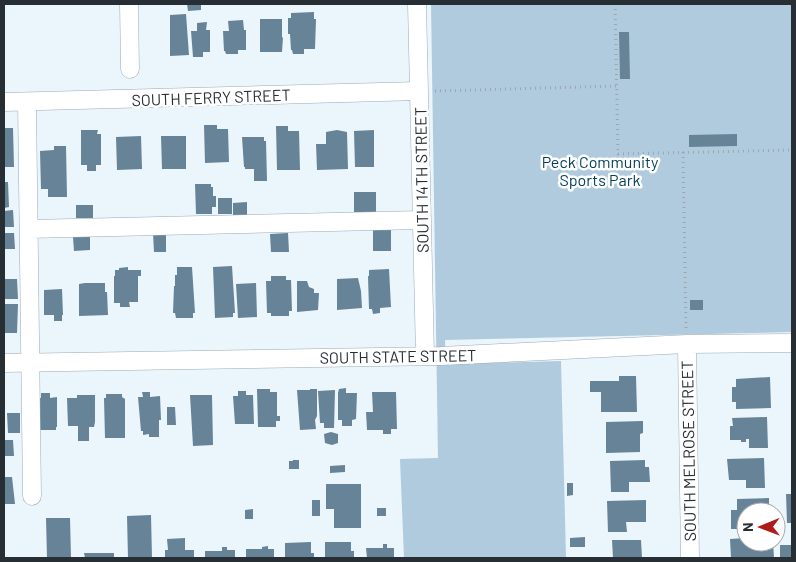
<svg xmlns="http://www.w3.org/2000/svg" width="796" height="562" font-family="Barlow,sans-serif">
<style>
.green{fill:#b0cbde}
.building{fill:#668397}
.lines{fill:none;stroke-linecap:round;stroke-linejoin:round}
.minor-casing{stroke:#9babb6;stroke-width:19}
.path{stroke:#9da6ac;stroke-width:3;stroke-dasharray:1 4;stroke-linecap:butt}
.minor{stroke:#fff;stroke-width:18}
.labels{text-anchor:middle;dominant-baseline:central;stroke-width:5;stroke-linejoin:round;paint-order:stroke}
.street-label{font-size:16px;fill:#282f34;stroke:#fff}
.park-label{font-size:16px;fill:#06405d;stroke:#fff}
</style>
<rect width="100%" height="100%" fill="#ebf5fc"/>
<!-- green -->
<path class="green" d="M431,4H792V332L445,340L446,364L561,361L566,558H404L400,459L438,458Z"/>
<!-- building -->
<path class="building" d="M187,4H201V10L188,11Z
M314,12V19H316L315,49H304V54H293L292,50H291L290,34H288V18H291V13Z
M186,14L189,55L170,56V15Z
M260,19H282V38L283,37L282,52H260Z
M243,20L244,30H246V50H238V54H226L225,51H224L223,31H229L228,21Z
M207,22L206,30H210V52H203V57H193L191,31H197V23Z
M619,32H629L630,79H620Z
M204,125H217V129H228L229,162L205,163Z
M276,126H288V131H299L300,170H277Z
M4,128H13L14,167H4Z
M81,130H98L97,134H101V165H96V171H87V165H81Z
M337,130L347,132L348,169L317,170L316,144H326V132Z
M374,130V167H355L354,131Z
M737,134V146L689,147V135Z
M141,136L142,169L117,170L116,137Z
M161,136H186V169H162Z
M242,137H264V141H266L267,181H254V169H245V167H244Z
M54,146H66L67,197H48V189H41L40,151L54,150Z
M4,182H8L9,207L4,208Z
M195,184H211V187H213V196H216V207H212V214H196Z
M354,192H376V213H354Z
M218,198H232V214H218Z
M247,202V217H233V203Z
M76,205H93V218H76Z
M13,210L14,227H4V211Z
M373,230H391V251H373Z
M166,232V252H154L153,233Z
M4,233H14L15,249H4Z
M288,233L289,252H271L270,234Z
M73,237H90V250L74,251Z
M232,266L235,313H233V317L215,318L213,267Z
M128,267V270H141V276H138V302H129L130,307H120V303H114V276H115V270H119V268Z
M177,267H192L195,313H193V318H176L175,313H173L174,286H175V275H177Z
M389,269L391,307L380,308V313L373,314L372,309H369L368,276H369V270Z
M271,276H286V280H291L292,311H289V316H271V313H267L266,281H271Z
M358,278L361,291L362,308L337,310V279Z
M4,279H17L18,299H4Z
M297,281H307L309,287L314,289V293H319L318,310L297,312Z
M85,283H105V292H107L108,315L79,316V284Z
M256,283L257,317L238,318L236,284Z
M62,289L63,315H62V321H54V315H44V290Z
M690,300H703V310H690Z
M4,304H18L17,333H4Z
M619,376H636L637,412H601V392H590V381H619Z
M770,377L771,408L736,409V402H732V387H736V379Z
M346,388V393H357L356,419L352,420V426H342V420H338V393L339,389Z
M257,389H270V392H277V416H280V421H276V427H258Z
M310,389H317V416L315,420L316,429L300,430L297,390H310Z
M335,390L334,428H324V423H320L318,391Z
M238,391H246V395H253L254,424H235L233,396H238Z
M142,392H150V397L160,396L161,420H159V437H149V434L143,435V431H141L138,397H143Z
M372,392H396L397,429H391V434H383V430H367L366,412H373Z
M41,393H50V398L57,397V427H56V430H38L35,398H41Z
M106,394H122V397L125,399V438H105L104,398H106Z
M77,395H95V422L94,427H89V441H78V426H68L67,398H77Z
M190,395H212L213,445L193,446Z
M167,407H175L176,425H167Z
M7,413H20V433H8Z
M767,417L768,448H749V439H746V442H741V440H730V426H733L732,418Z
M643,421V433L640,434V452L606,453V422Z
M331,432L338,434V443L332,445L325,443L324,434Z
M4,440H13L14,456H4Z
M764,458L765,488H746V480H729L727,459Z
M293,460H299V469H289V461H293Z
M645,460V467H649L650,482H629V492H611L610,461Z
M345,465V472L330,473V466Z
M4,477H12L15,504H4Z
M567,483H573V495L567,496Z
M326,484H361V528H334V509H326Z
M786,494H792V523H787Z
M769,498V512H746V529H731V510H737V499Z
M312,500H320V516H312Z
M646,500V522H626L627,532H608L607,501Z
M377,508H386V516H377Z
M253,509V519H245V510Z
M151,515L152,558H128L127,516Z
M46,518H70L71,558H47Z
M585,537V547H570V538Z
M185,538V550H194V558H165V550H168L167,539Z
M746,538V542H773L774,558H731L730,539Z
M612,540H641L642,558H613Z
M311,542V553H314V558H285V543Z
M325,542H351V551H354V557L325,558Z
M383,544H387V548H394V558H367L366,548H383Z
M780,545H792V558H780Z
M268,546V549H274V558H246V549H262V547Z
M222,547H227V550H235V558H205V551H222Z
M84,553H114V558H85Z"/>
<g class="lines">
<!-- minor casing -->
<g class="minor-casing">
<path id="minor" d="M129,4L130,69
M417,4L425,356
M4,102L419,91
M27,102L32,496
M29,229L422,220
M687,344L690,558
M4,363L441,356L687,344L792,343"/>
</g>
<!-- path -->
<path class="path" d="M615,4L618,154L792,150
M435,91L617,86
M683,152L686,329"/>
<!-- minor -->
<use href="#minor" class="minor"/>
</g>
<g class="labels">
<!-- street labels -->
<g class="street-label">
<text transform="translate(211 97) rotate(-2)">SOUTH FERRY STREET</text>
<text transform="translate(421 180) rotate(-91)">SOUTH 14TH STREET</text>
<text transform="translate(398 356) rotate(-1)">SOUTH STATE STREET</text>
<text transform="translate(688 451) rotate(-91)">SOUTH MELROSE STREET</text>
</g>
<!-- park labels -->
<g class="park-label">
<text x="600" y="161">Peck Community<tspan x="600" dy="18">Sports Park</tspan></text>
</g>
</g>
<!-- border -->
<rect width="796" height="562" fill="none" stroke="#282f34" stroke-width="10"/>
<!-- north arrow -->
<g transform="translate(761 527) rotate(269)"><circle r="24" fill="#ffffff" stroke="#a9acae"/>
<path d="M0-4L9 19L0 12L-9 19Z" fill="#ae1d19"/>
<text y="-8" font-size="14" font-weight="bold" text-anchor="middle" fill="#282f34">N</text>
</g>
</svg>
